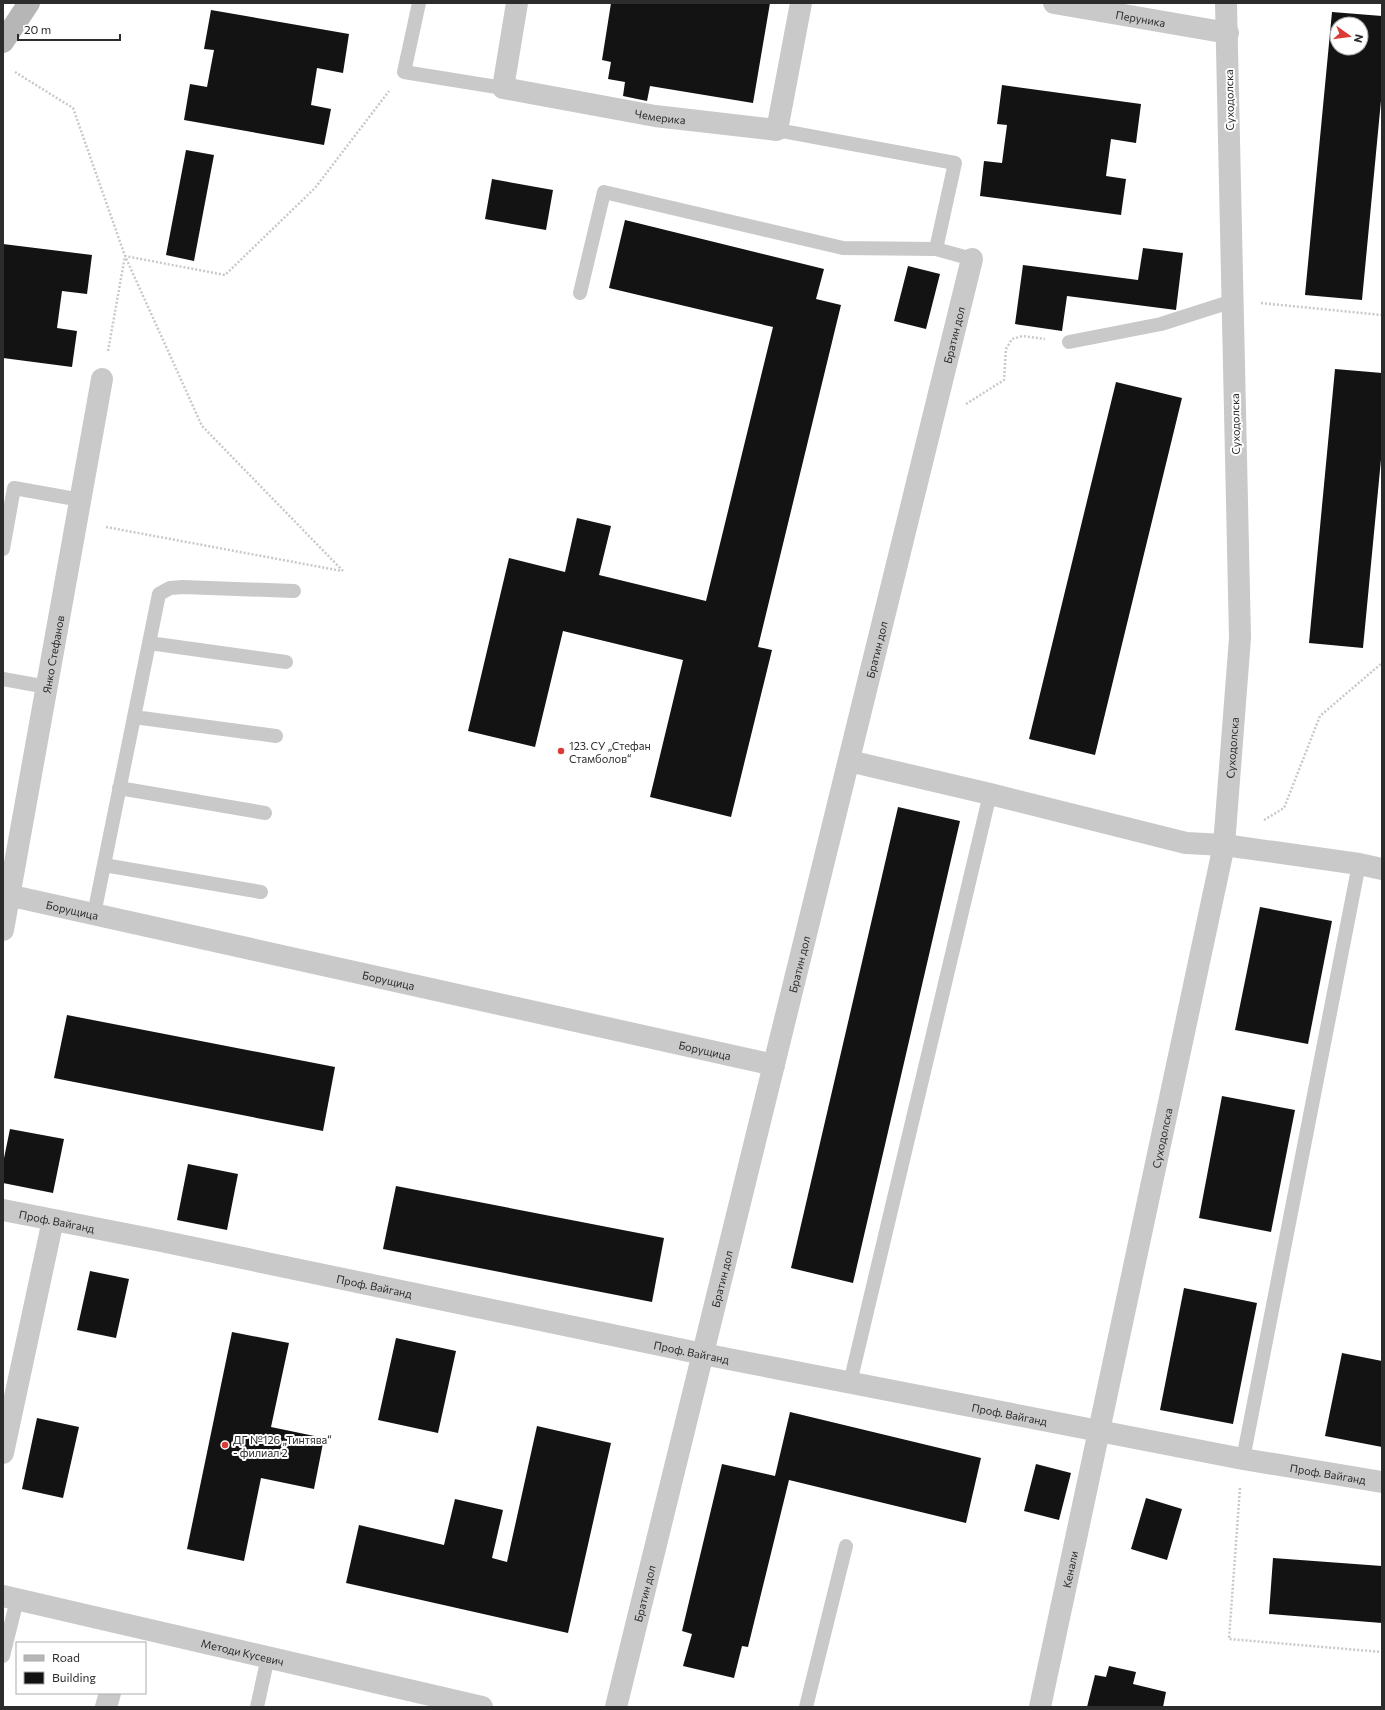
<svg xmlns="http://www.w3.org/2000/svg" width="1385" height="1710" font-family="Commissioner,sans-serif">
<style>
.building{fill:#131313;fill-rule:evenodd}
.lines{fill:none;stroke-linecap:round;stroke-linejoin:round}
.path{stroke:#c9c9c9;stroke-width:2.5;stroke-dasharray:2 2;stroke-linecap:butt}
.lane{stroke:#c9c9c9;stroke-width:14}
.street{stroke:#c9c9c9;stroke-width:22}
.secondary{stroke:#b6b6b6;stroke-width:22}
.poi-dot{fill:#db3b35;stroke:#fff;stroke-width:1.5}
.labels{text-anchor:middle;dominant-baseline:central;stroke-width:4;stroke-linejoin:round;paint-order:stroke}
.street-label{font-size:11px;fill:#2c2c2c;stroke:#fff}
.poi-label{font-size:11px;fill:#2c2c2c;stroke:#fff;text-anchor:start}
</style>
<rect width="100%" height="100%" fill="#fff"/>
<!-- building -->
<path class="building" d="M611,3H770L753,103L650,86L647,101L623,96L625,82L608,79L611,62L602,60Z
M211,10L349,34L343,73L317,68L311,105L331,109L324,145L184,120L190,84L207,87L214,50L204,49Z
M1332,12L1382,16V90L1362,300L1305,295ZM1337,24H1361V48H1337Z
M1002,85L1141,104L1136,143L1111,139L1106,176L1126,179L1121,215L980,196L984,161L1002,163L1007,125L997,124Z
M186,150L214,155L194,261L166,255Z
M492,179L553,190L546,230L485,219Z
M625,220L824,269L816,299L841,305L758,647L772,650L731,817L650,797L683,660L563,631L535,747L468,731L509,558L565,572L577,518L611,526L599,575L706,601L773,327L609,288Z
M3,244L92,255L87,294L62,291L57,328L77,331L72,367L3,358Z
M1143,248L1183,253L1176,310L1067,296L1062,331L1015,324L1023,265L1138,280Z
M908,266L940,274L926,329L894,321Z
M1335,369L1382,373V449L1363,648L1309,643Z
M1116,382L1182,398L1095,755L1029,739Z
M898,807L960,821L853,1283L791,1268Z
M1260,907L1332,921L1308,1044L1235,1030Z
M67,1015L335,1067L323,1131L54,1078Z
M1222,1096L1295,1110L1271,1232L1199,1218Z
M10,1129L64,1139L53,1193L3,1183V1163Z
M188,1164L238,1174L227,1230L177,1220Z
M396,1186L664,1238L652,1302L383,1249Z
M90,1271L129,1279L116,1338L77,1330Z
M1184,1288L1257,1303L1233,1424L1160,1410Z
M232,1332L289,1343L271,1427L324,1438L314,1489L261,1478L244,1561L187,1549Z
M396,1338L456,1351L438,1433L378,1420Z
M1342,1353L1382,1361V1447L1325,1436Z
M790,1412L981,1458L966,1523L789,1480L748,1647L742,1646L734,1678L683,1666L692,1634L682,1631L722,1464L775,1476Z
M37,1418L79,1427L63,1498L22,1489Z
M537,1426L611,1443L568,1633L346,1583L359,1525L444,1545L455,1499L503,1510L492,1558L507,1562Z
M1036,1464L1071,1473L1059,1520L1024,1511Z
M1146,1498L1182,1509L1167,1560L1131,1549Z
M1273,1558L1382,1566V1623L1269,1614Z
M1109,1666L1136,1672L1133,1684L1166,1692L1163,1707H1087L1095,1675L1106,1677Z"/>
<g class="lines">
<!-- path -->
<path class="path" d="M15,72L73,108L125,256L202,426L343,571
M1261,303L1382,315
M108,351L125,256L225,275L315,188L389,91
M966,404L1004,380L1006,349L1012,339L1023,336L1045,339
M106,527L342,571
M1264,820L1284,808L1320,716L1382,663
M1240,1488L1229,1639L1382,1652"/>
<!-- lane -->
<path class="lane" d="M419,3L404,72L503,88
M777,130L955,163L936,249
M580,293L604,192L843,248L936,249L972,259
M1069,342L1161,324L1233,301
M3,549L14,488L81,500
M149,643L286,662
M3,679L47,687
M134,717L276,736
M119,788L265,813
M104,865L261,892
M94,914L159,594L170,588L183,587L294,591
M850,1383L990,794
M1243,1459L1359,864
M3,1656L17,1600
M257,1707L268,1657
M806,1707L846,1546"/>
<!-- street -->
<g class="street">
<path id="s1" d="M517,3L503,88L655,116L777,130L801,3"/>
<path id="s2" d="M1054,3L1228,33"/>
<path d="M849,761L990,794L1186,843L1224,845L1359,864L1382,869"/>
<path id="s3" d="M3,894L774,1065"/>
<path id="s4" d="M3,930L102,379"/>
<path id="s5" d="M3,1210L161,1241L703,1354L1243,1459L1382,1482"/>
<path d="M3,1453L53,1220"/>
<path id="s6" d="M3,1596L482,1707"/>
<path d="M106,1707L110,1693"/>
<path id="s7" d="M616,1707L972,259"/>
<path id="s8" d="M1040,1707L1224,845L1240,638L1226,3"/>
</g>
<!-- secondary -->
<path class="secondary" d="M3,42L29,3"/>
</g>
<!-- markers -->
<g class="poi-dot">
<circle cx="561" cy="751" r="4"/>
<circle cx="225" cy="1445" r="4"/>
</g>
<g class="labels">
<!-- street labels -->
<g class="street-label">
<text stroke="none"><textPath href="#s2" startOffset="88">Перуника</textPath></text>
<text transform="translate(1229 100) rotate(-91)">Суходолска</text>
<text stroke="none"><textPath href="#s1" startOffset="246">Чемерика</textPath></text>
<text stroke="none"><textPath href="#s7" startOffset="1413">Братин дол</textPath></text>
<text transform="translate(1235 424) rotate(-91)">Суходолска</text>
<text stroke="none"><textPath href="#s7" startOffset="1089">Братин дол</textPath></text>
<text stroke="none"><textPath href="#s4" startOffset="280">Янко Стефанов</textPath></text>
<text stroke="none"><textPath href="#s8" startOffset="979">Суходолска</textPath></text>
<text stroke="none"><textPath href="#s3" startOffset="71">Борущица</textPath></text>
<text stroke="none"><textPath href="#s7" startOffset="765">Братин дол</textPath></text>
<text stroke="none"><textPath href="#s3" startOffset="395">Борущица</textPath></text>
<text stroke="none"><textPath href="#s3" startOffset="719">Борущица</textPath></text>
<text stroke="none"><textPath href="#s8" startOffset="582">Суходолска</textPath></text>
<text stroke="none"><textPath href="#s5" startOffset="55">Проф. Вайганд</textPath></text>
<text stroke="none"><textPath href="#s7" startOffset="441">Братин дол</textPath></text>
<text stroke="none"><textPath href="#s5" startOffset="379">Проф. Вайганд</textPath></text>
<text stroke="none"><textPath href="#s5" startOffset="703">Проф. Вайганд</textPath></text>
<text stroke="none"><textPath href="#s5" startOffset="1027">Проф. Вайганд</textPath></text>
<text stroke="none"><textPath href="#s5" startOffset="1351">Проф. Вайганд</textPath></text>
<text stroke="none"><textPath href="#s8" startOffset="141">Кенали</textPath></text>
<text stroke="none"><textPath href="#s7" startOffset="117">Братин дол</textPath></text>
<text stroke="none"><textPath href="#s6" startOffset="246">Методи Кусевич</textPath></text>
</g>
<!-- poi labels -->
<g class="poi-label">
<text x="569" y="745">123. СУ „Стефан<tspan x="569" dy="13">Стамболов“</tspan></text>
<text x="233" y="1439">ДГ №126 „Тинтява“<tspan x="233" dy="13">- филиал 2</tspan></text>
</g>
</g>
<!-- border -->
<rect width="1385" height="1710" fill="none" stroke="#2c2c2c" stroke-width="8"/>
<!-- legend -->
<rect x="16" y="1642" width="130" height="52" fill="#ffffff" stroke="#ababab"/>
<rect x="24" y="1655" width="20" height="6" fill="#b6b6b6" stroke="#ababab"/>
<text x="52" y="1662" font-size="12" fill="#2c2c2c">Road</text>
<rect x="24" y="1672" width="20" height="12" fill="#131313" stroke="#ababab"/>
<text x="52" y="1682" font-size="12" fill="#2c2c2c">Building</text>
<!-- north arrow -->
<g transform="translate(1349 36) rotate(104)"><circle r="19" fill="#ffffff" stroke="#ababab"/>
<path d="M0-3L7 15L0 10L-7 15Z" fill="#db3b35"/>
<text y="-6" font-size="11" font-weight="bold" text-anchor="middle" fill="#2c2c2c">N</text>
</g>
<!-- scale -->
<path d="M18 34v6h102v-6" fill="none" stroke="#2c2c2c" stroke-width="2"/>
<text x="24" y="34" font-size="12" fill="#2c2c2c" stroke="#ffffff" stroke-width="3" paint-order="stroke">20 m</text>
</svg>
